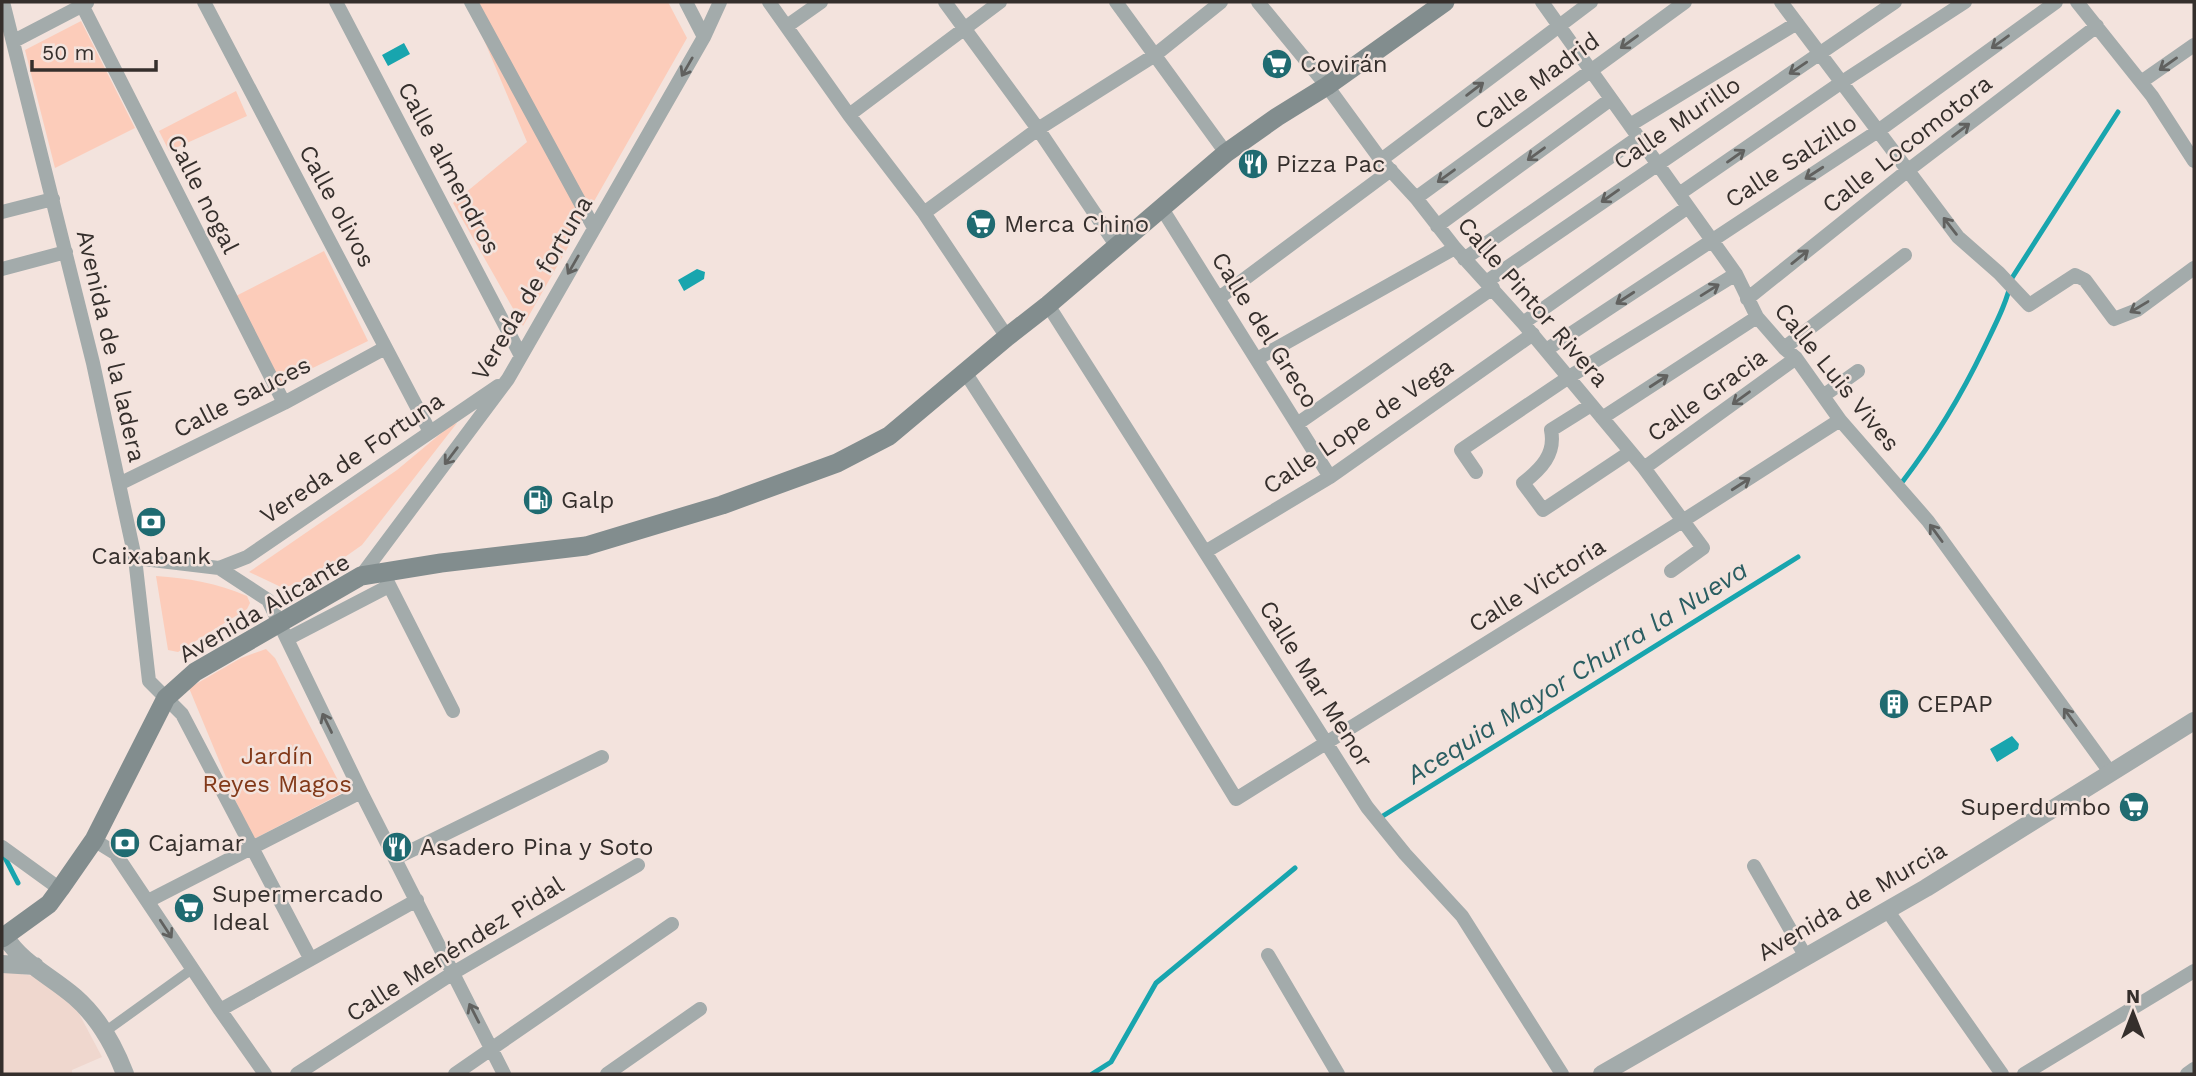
<svg xmlns="http://www.w3.org/2000/svg" width="2196" height="1076" font-family="'Work Sans',sans-serif">
<style>
.built{fill:#efd7ce}
.green{fill:#fcccba}
.water{fill:#18a5ae}
.lines{fill:none;stroke-linecap:round;stroke-linejoin:round}
.stream{stroke:#18a5ae;stroke-width:5}
.pedestrian{stroke:#a3abab;stroke-width:10}
.minor{stroke:#a3abab;stroke-width:14}
.tertiary{stroke:#a3abab;stroke-width:18}
.secondary{stroke:#828d8e;stroke-width:19}
.oneway{stroke:#61615f}
.labels{text-anchor:middle;dominant-baseline:central;stroke-width:5;stroke-linejoin:round;paint-order:stroke}
.poi-label{font-size:24px;fill:#352f2c;stroke:#f3e3dd;text-anchor:start}
.street-label{font-size:24px;fill:#352f2c;stroke:#f3e3dd}
.park-label{font-size:24px;fill:#823919;stroke:#f3e3dd}
.water-label{font-size:26px;font-style:italic;fill:#2a5e62;stroke:#f3e3dd}
</style>
<rect width="100%" height="100%" fill="#f3e3dd"/>
<!-- built -->
<path class="built" d="M2,971L47,978L75,1006L102,1057L72,1070V1074H2Z"/>
<!-- green -->
<path class="green" d="M468,2H668L687,38L523,326L453,203L527,142Z
M81,21L135,128L55,168L25,50Z
M236,91L247,116L169,151L159,131Z
M324,251L368,341L280,384L236,296Z
M457,423L362,545L318,576L283,588L249,572L397,470L451,425Z
M156,576C188,578 217,583 247,596L250,603L247,609L178,652L168,650Z
M266,649L275,658L344,792L252,840L189,688L241,658Z"/>
<!-- water -->
<path class="water" d="M404,43L410,54L388,66L382,55Z
M697,269L705,272L704,279L684,291L678,280Z
M2012,736L2019,744L2018,749L1997,762L1990,749Z"/>
<g class="lines">
<!-- stream -->
<path class="stream" d="M1903,481C1935,439 1961,396 1984,348C1995,325 2007,303 2012,278L2118,112
M1378,819L1798,557
M2,852L18,883
M1092,1074L1111,1062L1156,983L1295,868"/>
<!-- pedestrian -->
<path class="pedestrian" d="M106,1031L192,969"/>
<!-- minor -->
<path class="minor" d="M3,2L93,363L119,484L135,558L149,681L182,714L310,958
M204,2L430,432
M336,2L521,356
M471,2L594,228
M686,2L704,37
M769,2L849,115L924,213L1007,337
M945,2L1038,129L1116,245
M1116,2L1226,153
M1258,2L1327,86L1381,160L1416,198L1455,248L1523,323L1644,468L1703,548L1671,571
M1542,2L1736,274L1757,317L1784,348L1796,358L1840,420L1928,521L2110,772
M1781,2L1958,237L1999,273L2029,305L2075,275L2085,280L2114,319L2137,310L2194,268
M2077,2L2152,96L2194,161
M82,5L284,403
M787,26L821,2
M14,41L87,3
M2141,82L2194,45
M849,115L1000,2
M1630,125L1797,23
M1381,160L1591,2
M1679,194L1842,82L1965,2
M1416,198L1685,2
M1161,207L1330,477
M2,212L53,199
M924,213L1038,129L1155,55L1221,2
M1437,226L1611,99
M1464,259L1639,137
M2,269L66,252
M1486,282L1895,2
M1219,298L1391,170
M1747,299L1907,171L2097,26
M1048,305L1367,807L1405,854L1462,916L1562,1074
M1523,323L1688,207
M1784,348L1905,255
M1546,350L1878,131L2056,2
M1257,359L1455,248
M965,372L1154,665L1236,799L1684,520L1840,420
M1823,396L1858,371
M1591,405L1551,430C1556,454 1541,469 1523,483L1543,510L1630,452
M1602,418L1757,317
M1297,424L1493,288
M1644,468L1796,358
M1476,472L1461,450L1569,377L1736,274
M119,484L284,403L385,348
M1205,552L1330,477L1533,334
M135,558L219,568L268,600L361,792L504,1074
M219,568L247,557L498,386
M383,573L453,711
M361,576L508,379L704,37L720,2
M287,639L389,586
M94,840L115,853L220,1010L265,1074
M2,847L60,889
M396,858L602,757
M1754,866L1806,957
M148,901L361,792
M1887,910L2002,1074
M1268,955L1338,1074
M220,1010L417,900
M297,1074L453,973L638,865
M455,1074L672,924
M607,1074L700,1009
M2024,1074L2194,971
M2187,1074L2194,1069"/>
<!-- tertiary -->
<path class="tertiary" d="M5,936C21,963 51,976 75,997C99,1018 114,1045 125,1074
M2,964L35,966
M1602,1074L1926,888L2194,721"/>
<!-- secondary -->
<path class="secondary" d="M2,938L49,904L60,889L94,840L166,698L195,672L361,576L441,563L586,546L722,505L837,463L889,436L1007,337L1048,305L1226,153L1277,117L1327,86L1445,2"/>
</g>
<!-- one-way arrows -->
<defs><path id="oneway-shaft" d="M-6 0H5M1.5-3L5.5 0L1.5 3" fill="none" stroke-width="1.6" stroke-linecap="round" stroke-linejoin="round" transform="scale(1.75)"/></defs>
<g class="oneway">
<use href="#oneway-shaft" transform="translate(1629 42) rotate(144)"/>
<use href="#oneway-shaft" transform="translate(2000 42) rotate(144)"/>
<use href="#oneway-shaft" transform="translate(2168 64) rotate(145)"/>
<use href="#oneway-shaft" transform="translate(687 67) rotate(120)"/>
<use href="#oneway-shaft" transform="translate(1798 68) rotate(146)"/>
<use href="#oneway-shaft" transform="translate(1475 89) rotate(-37)"/>
<use href="#oneway-shaft" transform="translate(1961 130) rotate(-37)"/>
<use href="#oneway-shaft" transform="translate(1536 154) rotate(144)"/>
<use href="#oneway-shaft" transform="translate(1736 156) rotate(-35)"/>
<use href="#oneway-shaft" transform="translate(1814 173) rotate(147)"/>
<use href="#oneway-shaft" transform="translate(1446 176) rotate(144)"/>
<use href="#oneway-shaft" transform="translate(1610 196) rotate(145)"/>
<use href="#oneway-shaft" transform="translate(1950 226) rotate(-128)"/>
<use href="#oneway-shaft" transform="translate(1800 257) rotate(-39)"/>
<use href="#oneway-shaft" transform="translate(573 265) rotate(120)"/>
<use href="#oneway-shaft" transform="translate(1710 290) rotate(-32)"/>
<use href="#oneway-shaft" transform="translate(1625 298) rotate(147)"/>
<use href="#oneway-shaft" transform="translate(2139 307) rotate(149)"/>
<use href="#oneway-shaft" transform="translate(1659 381) rotate(-33)"/>
<use href="#oneway-shaft" transform="translate(1741 398) rotate(144)"/>
<use href="#oneway-shaft" transform="translate(451 456) rotate(127)"/>
<use href="#oneway-shaft" transform="translate(1741 484) rotate(-33)"/>
<use href="#oneway-shaft" transform="translate(1936 533) rotate(-126)"/>
<use href="#oneway-shaft" transform="translate(2070 717) rotate(-126)"/>
<use href="#oneway-shaft" transform="translate(327 723) rotate(-116)"/>
<use href="#oneway-shaft" transform="translate(166 929) rotate(57)"/>
<use href="#oneway-shaft" transform="translate(474 1013) rotate(-117)"/>
</g>
<!-- icons -->
<defs>
<g id="supermarket-disc" transform="scale(1.575)"><circle r="9.5" fill="#1f6b71" stroke="#f3e3dd"/><path d="M-6-5.5h2.5l.6 2H6L4.5 2H-2.5L-4.4-4H-6ZM-1.5 3.2a1.3 1.3 0 1 0 .1 0ZM3 3.2a1.3 1.3 0 1 0 .1 0Z" fill="#fff"/></g>
<g id="restaurant-disc" transform="scale(1.575)"><circle r="9.5" fill="#1f6b71" stroke="#f3e3dd"/><path d="M-5-6h1v4h1v-4h1v4h1v-4h1v5L-1.5 .5V6h-2V.5L-5-1ZM5-6V6H3V1.5H1.5Q1.5-4 5-6Z" fill="#fff"/></g>
<g id="fuel-disc" transform="scale(1.575)"><circle r="9.5" fill="#1f6b71" stroke="#f3e3dd"/><path d="M-5.5-6h7V0h2V4h1.3V-2.5L3-4.5l.8-.8L6-3V5H2.5V1h-1V6h-7ZM-4.2-4.7v3.2H.2V-4.7Z" fill="#fff"/></g>
<g id="bank-disc" transform="scale(1.575)"><circle r="9.5" fill="#1f6b71" stroke="#f3e3dd"/><path d="M-6-4H6V4H-6ZM0-2.3a2.3 2.3 0 1 0 0 4.6a2.3 2.3 0 1 0 0-4.6Z" fill="#fff"/></g>
<g id="building-disc" transform="scale(1.575)"><circle r="9.5" fill="#1f6b71" stroke="#f3e3dd"/><path d="M-4-6H4V6H1V3H-1V6H-4ZM-2.5-4.3h1.7v1.8h-1.7ZM.8-4.3h1.7v1.8H.8ZM-2.5-1h1.7V.8h-1.7ZM.8-1h1.7V.8H.8Z" fill="#fff"/></g>
</defs>
<g fill-rule="evenodd">
<use href="#supermarket-disc" x="1277" y="64"/>
<use href="#restaurant-disc" x="1253" y="164"/>
<use href="#supermarket-disc" x="981" y="224"/>
<use href="#fuel-disc" x="538" y="500"/>
<use href="#bank-disc" x="151" y="522"/>
<use href="#building-disc" x="1894" y="704"/>
<use href="#supermarket-disc" x="2134" y="807"/>
<use href="#bank-disc" x="125" y="843"/>
<use href="#restaurant-disc" x="397" y="847"/>
<use href="#supermarket-disc" x="189" y="908"/>
</g>
<g class="labels">
<!-- poi labels -->
<g class="poi-label">
<text x="1300" y="64">Covirán</text>
<text x="1276" y="164">Pizza Pac</text>
<text x="1004" y="224">Merca Chino</text>
<text x="561" y="500">Galp</text>
<text x="151" y="556" text-anchor="middle">Caixabank</text>
<text x="1917" y="704">CEPAP</text>
<text x="2111" y="807" text-anchor="end">Superdumbo</text>
<text x="148" y="843">Cajamar</text>
<text x="420" y="847">Asadero Pina y Soto</text>
<text x="212" y="894">Supermercado<tspan x="212" dy="28">Ideal</tspan></text>
</g>
<!-- street labels -->
<g class="street-label">
<text transform="translate(1537 81) rotate(-36)">Calle Madrid</text>
<text transform="translate(1677 123) rotate(-34)">Calle Murillo</text>
<text transform="translate(1907 144) rotate(-38)">Calle Locomotora</text>
<text transform="translate(1791 161) rotate(-33)">Calle Salzillo</text>
<text transform="translate(449 168) rotate(62)">Calle almendros</text>
<text transform="translate(203 194) rotate(63)">Calle nogal</text>
<text transform="translate(337 206) rotate(62)">Calle olivos</text>
<text transform="translate(532 288) rotate(-59)">Vereda de fortuna</text>
<text transform="translate(1533 302) rotate(49)">Calle Pintor Rivera</text>
<text transform="translate(1265 330) rotate(58)">Calle del Greco</text>
<text transform="translate(111 346) rotate(77)">Avenida de la ladera</text>
<text transform="translate(1837 377) rotate(51)">Calle Luis Vives</text>
<text transform="translate(1707 395) rotate(-36)">Calle Gracia</text>
<text transform="translate(242 397) rotate(-27)">Calle Sauces</text>
<text transform="translate(1358 426) rotate(-34)">Calle Lope de Vega</text>
<text transform="translate(352 458) rotate(-34)">Vereda de Fortuna</text>
<text transform="translate(1537 585) rotate(-32)">Calle Victoria</text>
<text transform="translate(264 608) rotate(-30)">Avenida Alicante</text>
<text transform="translate(1316 684) rotate(58)">Calle Mar Menor</text>
<text transform="translate(1852 901) rotate(-30)">Avenida de Murcia</text>
<text transform="translate(455 949) rotate(-32)">Calle Menéndez Pidal</text>
</g>
<!-- park labels -->
<g class="park-label">
<text x="277" y="756">Jardín<tspan x="277" dy="28">Reyes Magos</tspan></text>
</g>
<!-- water labels -->
<g class="water-label">
<text transform="translate(1577 672) rotate(-32)">Acequia Mayor Churra la Nueva</text>
</g>
</g>
<!-- border -->
<rect width="2196" height="1076" fill="none" stroke="#352f2c" stroke-width="7"/>
<!-- north arrow -->
<g transform="translate(2133 1013)" stroke="#f3e3dd" stroke-width="5" paint-order="stroke">
<path d="M0-5L12 26L0 18L-12 26Z" fill="#352f2c"/>
<text y="-10" font-size="19" font-weight="bold" text-anchor="middle" fill="#352f2c">N</text>
</g>
<!-- scale -->
<path d="M32 60v10h124v-10" fill="none" stroke="#352f2c" stroke-width="3.5"/>
<text x="42" y="60" font-size="21" fill="#352f2c" stroke="#f3e3dd" stroke-width="5" paint-order="stroke">50 m</text>
</svg>
